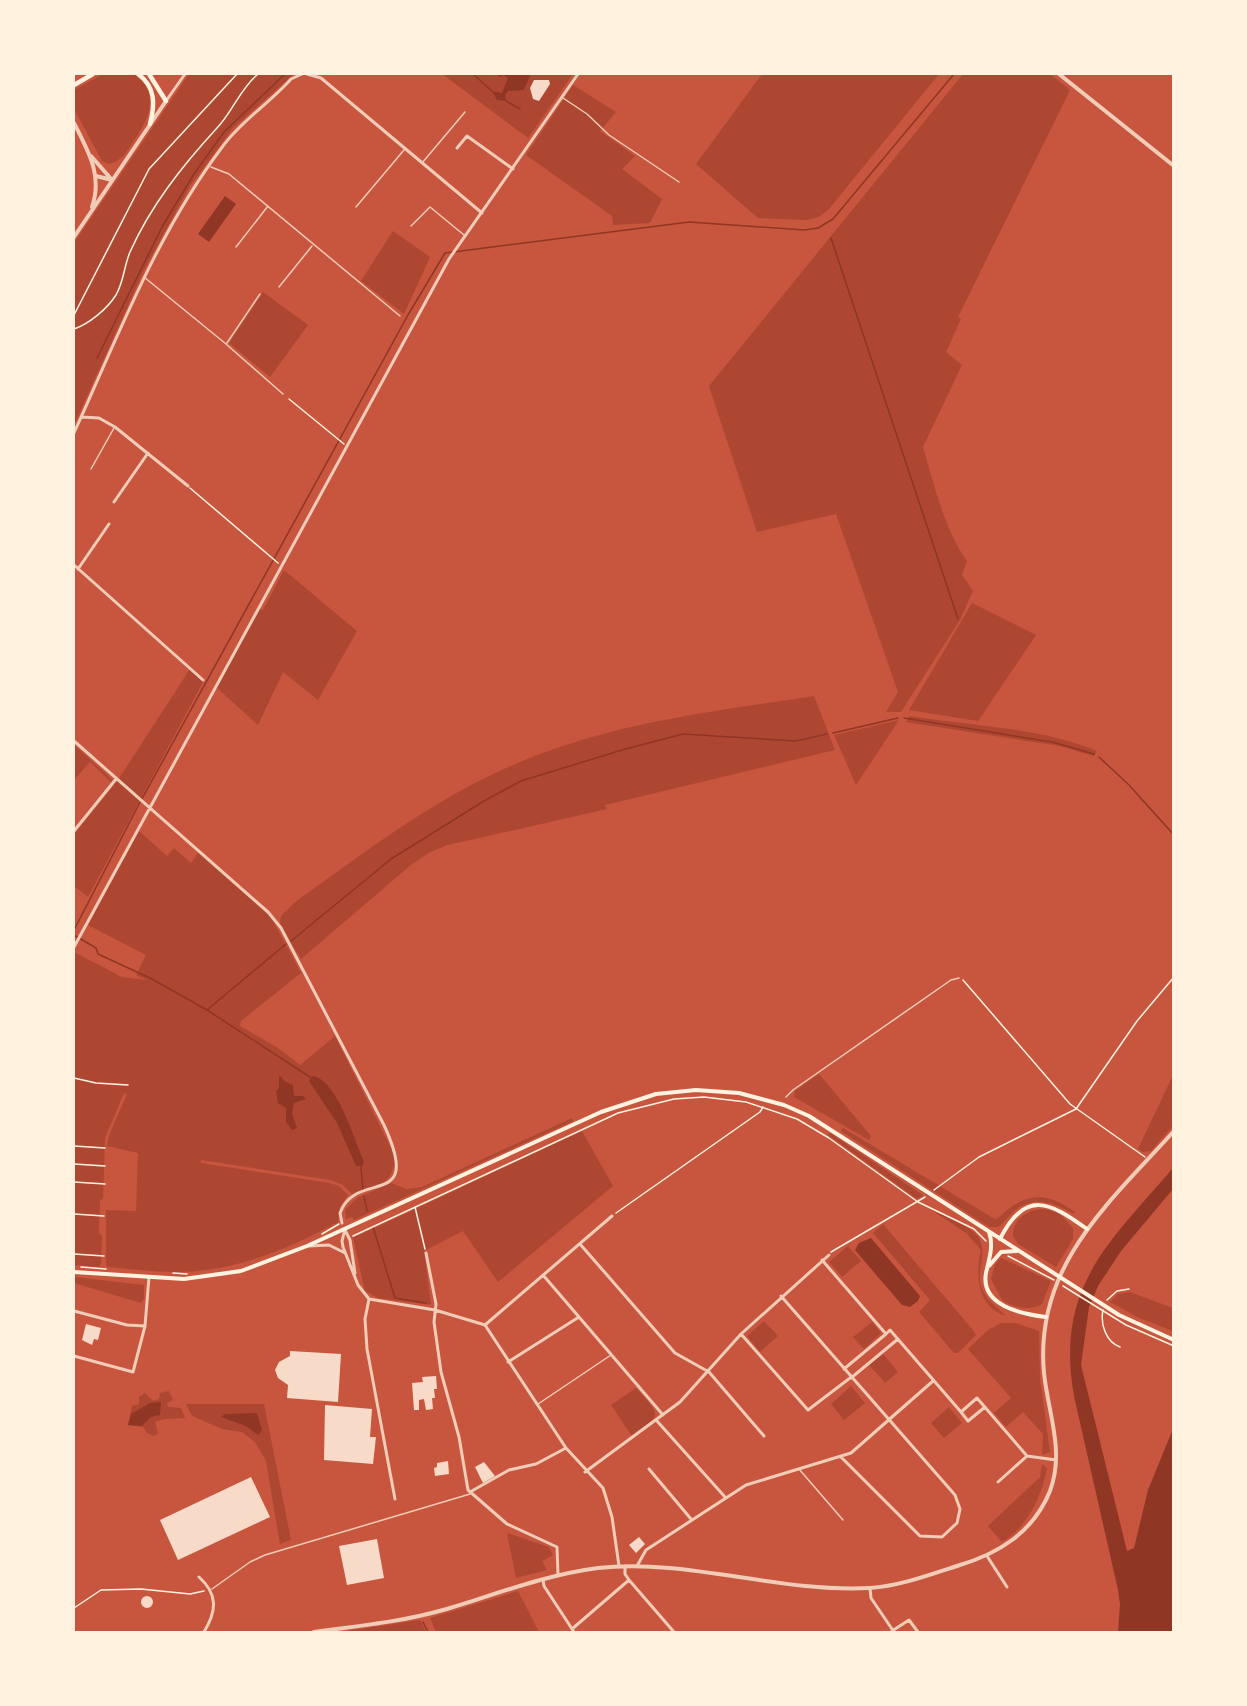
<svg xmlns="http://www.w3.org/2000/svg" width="1247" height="1706" font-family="'Titillium Web',sans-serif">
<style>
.green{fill:#ae4732}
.water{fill:#8f3625}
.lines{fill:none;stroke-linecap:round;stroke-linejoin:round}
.stream{stroke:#8f3625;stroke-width:1.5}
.building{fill:#f7dbc8}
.path{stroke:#fff3e0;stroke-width:1.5}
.service{stroke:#f1ccb7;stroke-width:1.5}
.minor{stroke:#f1ccb7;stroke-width:3}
.tertiary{stroke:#f1ccb7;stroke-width:4}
.secondary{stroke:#fff3e0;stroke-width:4}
.primary{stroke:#fff3e0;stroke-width:4.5}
</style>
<rect width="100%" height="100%" fill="#c8553d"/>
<!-- green -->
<path class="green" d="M103,74L135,75C162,94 148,120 133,142C126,152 122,161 109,164L102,161L74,109V90Z
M189,74H294L233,128L190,186L145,268L74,425V243Z
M442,74H573L528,138Z
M762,74H939L829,209L819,217L806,220L758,218L696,164Z
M963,74H1050L1070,90L958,317L961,319L946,352L962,365L923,447C934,484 944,529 967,561L962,575L973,591L960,620L901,712H886L898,692L836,514L757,532L709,386Z
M573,85L616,112L600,131L635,156L622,169L662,199L650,223L613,225L612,216L526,155Z
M393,231L430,257L404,314L361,281Z
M263,292L308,325L270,377L229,343Z
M284,570L357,631L318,700L283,672L258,725L217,688L259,609L263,610Z
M972,603L1036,635L978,721L909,710Z
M190,669L203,682L88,897L74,886V834L114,785L90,762L74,780V745L116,783Z
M814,696L835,750L605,805L607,809L448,845L430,852L412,864L301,959L280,924L281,916L294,903C368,850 440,794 525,760C617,722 716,711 814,696Z
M909,716C970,726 1040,727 1097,751L1094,756L1060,746L906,722Z
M899,720L856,785L834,735Z
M139,831L167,856L174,848L191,863L198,853L271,917L301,973L241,1021L240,1026L278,1048L300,1065L335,1036L395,1156C395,1182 376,1191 352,1194L343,1185L330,1180L201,1160V1163L330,1183L339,1186L348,1195L340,1207L338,1222C288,1249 235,1272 177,1272C154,1272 130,1269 108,1267L106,1265V1210L136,1211L138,1153L107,1146L109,1135L127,1094L124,1093L105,1138L103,1199L100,1200L99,1234L102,1235L101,1264L99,1267L74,1265V952L122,977L147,980L136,975L146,955L88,925Z
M819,1074L871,1136L869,1140L794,1097L795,1091Z
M1173,1075V1126L1151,1151L1143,1152L1138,1149Z
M572,1118L573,1121L354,1220L352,1217L346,1219L345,1210L357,1198L391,1183L407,1189L422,1187Z
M843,1128L993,1218L997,1219C1025,1193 1043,1189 1075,1212L1074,1214C1053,1202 1031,1194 1012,1213C1007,1218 1004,1223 998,1227H989L841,1131Z
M582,1131L613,1186L498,1282L463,1231L424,1251L431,1305L378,1298L365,1291L353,1238Z
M830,1133L923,1195L917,1199L828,1135Z
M930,1209C942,1214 973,1227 979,1238C988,1255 975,1271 982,1289C987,1301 998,1308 1006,1316C977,1307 975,1274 981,1250L966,1233Z
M1044,1209L1059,1213L1073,1228V1239L1056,1267L1018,1244L1013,1236C1012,1219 1028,1209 1044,1209Z
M883,1224L972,1329L976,1335L958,1353H954L919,1312L930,1300L873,1233Z
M848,1246L861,1261L842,1277L829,1262Z
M1001,1258L1051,1281L1042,1304C1030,1311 1013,1308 1002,1300L991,1279L995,1264Z
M74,1277L144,1285V1299L141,1303L74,1283Z
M1130,1292L1173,1308V1331L1139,1318L1110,1302L1118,1294Z
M764,1321L778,1336L760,1352L747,1336Z
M872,1322L881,1333L864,1349L853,1337Z
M1001,1323H1015L1039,1331L1040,1379L1050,1452L1042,1455L1043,1434L1023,1412L1006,1427L994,1413L1011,1398L968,1349L988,1330Z
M883,1354L898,1372L885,1383L869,1365Z
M851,1386L865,1403L844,1420L831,1404Z
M636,1388C661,1416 663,1414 632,1436L611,1405Z
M169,1391L173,1400L167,1403L168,1407L181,1408L185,1418L164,1419L155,1422L158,1433L154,1436L147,1433L143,1427L128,1425L132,1406L139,1404V1397L145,1393L153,1401L159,1399L160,1393Z
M186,1404H264L291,1540L280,1544L266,1461L255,1442L242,1432L222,1429L192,1416Z
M949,1407L962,1423L944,1438L931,1423Z
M1042,1464L1047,1468C1041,1498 1028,1526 1002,1542L988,1526L1040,1477Z
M507,1533L549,1547L553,1555L542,1561L547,1570L516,1578Z
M518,1591L539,1632H436L430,1618Z
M420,1620L426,1632H340Z"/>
<!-- water -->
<path class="water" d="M497,74H529L530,76L524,90L508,91L505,95L506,101L497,100L492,91L502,93L508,78L503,75L500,77Z
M225,196L236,204L209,242L198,234Z
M281,1076L284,1081L293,1085L294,1096H303L306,1099L294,1103L292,1114L297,1128L292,1130L286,1122V1108L278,1103L276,1091L279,1088V1077Z
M313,1076C337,1080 355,1141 364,1162L362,1166H356L337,1123L309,1081Z
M1173,1168V1189L1121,1251L1098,1286L1089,1307L1081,1365L1127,1551L1134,1548L1148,1490L1173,1429V1632H1118L1120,1604L1118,1590L1074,1396C1055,1287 1108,1244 1173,1168Z
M871,1238L920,1296L918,1301L910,1307L902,1305L855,1250L859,1243Z
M161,1402L160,1415L151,1417L142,1426L128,1425L131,1414L150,1403Z
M257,1413L262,1430L258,1435L246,1426L221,1417L225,1414Z"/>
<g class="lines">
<!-- stream -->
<path class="stream" d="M473,74L492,91
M506,101L520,109
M831,238L958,619
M97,358L162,227L194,174L224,132L285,74
M904,718L1052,742L1094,754
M833,733L898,718
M1099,757L1129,785L1174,835
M74,930L138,806L408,315L445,253L689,222L804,230L818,228L833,219L954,74
M74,935L96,948L98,954L150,978L207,1010L313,1079
M291,941L391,859L484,801L521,781L622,750L683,734L796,741L827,734
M207,1010L286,944
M361,1167L363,1190
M364,1196L367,1211
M373,1227L395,1298L426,1303
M423,1622L428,1632"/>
</g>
<!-- building -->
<path class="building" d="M534,80H549L550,84L539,101L533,99L530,88Z
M86,1324L101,1328L98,1340L94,1339L92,1345L82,1340Z
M290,1351L341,1354L338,1402L287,1398L288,1385L278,1378L275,1370L279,1362L290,1356Z
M436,1376L437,1389H434L435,1398H432L433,1409L426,1410L424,1399L419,1400V1410H414L412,1383L423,1382L422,1377Z
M325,1405L372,1409L370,1437H376L373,1464L324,1460Z
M448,1461L449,1474L435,1476L434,1468L437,1467V1463Z
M484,1462L495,1476L483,1483L475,1467Z
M251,1477L270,1517L178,1560L160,1520Z
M639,1537L645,1544L636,1553L629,1545Z
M377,1539L384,1578L347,1585L339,1546Z
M141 1602a6 6 0 1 1 12 0a6 6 0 1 1-12 0Z"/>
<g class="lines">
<!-- path -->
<path class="path" d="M74,315L149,169L237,74
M74,329C89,324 107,309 116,295C124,281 124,266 130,252C151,205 183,165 217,128C233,111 240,89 258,74
M289,399L344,444
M190,488L278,563
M963,980L1070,1104L1145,1157
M74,1078L96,1083L128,1085
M74,1146L105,1148
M74,1164L105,1166
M74,1182L105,1184
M934,1190L979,1157L1076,1109L1137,1021L1174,977
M415,1207L425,1249
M616,1213L760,1112L763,1107
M74,1214L104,1216
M322,1234L339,1224
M353,1236L618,1113L674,1099L704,1097L746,1102L797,1119L829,1138L918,1202L974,1229L986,1241
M831,1252L925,1197
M74,1254L104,1256
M1008,1256L1054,1280
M81,1267L106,1269
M173,1273L187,1274
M1063,1286L1126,1325L1174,1346
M1107,1300L1117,1291L1129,1289
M1103,1310C1100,1324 1106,1342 1120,1347
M74,1608L101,1590L141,1589L190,1594L204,1591"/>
<!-- service -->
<path class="service" d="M563,98L587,114L609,135L679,182
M422,163L465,112
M211,167L229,174L400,316
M356,207L404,150
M411,226L430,207L464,235
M236,247L268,206
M144,277L226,344L283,394
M279,287L312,246
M227,343L260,294
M91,469L114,428
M786,1097L793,1090L951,980L959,978
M538,1404L611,1355
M799,1469L843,1520
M212,1589L250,1562L265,1555L470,1494"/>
<!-- minor -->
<path class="minor" d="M307,74L321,78L482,213
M166,101L185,74
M457,148L467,136L513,169
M82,417L99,418L115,427L188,486
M74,433C119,334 157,233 223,146C242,120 270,103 291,79L302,74
M114,502L148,453
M74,565L203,680
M78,569L109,524
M74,741L268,912L281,928L384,1125C424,1212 356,1168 340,1213L342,1223
M74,831L116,779
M74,947L449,259L578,74
M345,1229L342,1241L343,1247L358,1285L369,1299L435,1310L485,1325L566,1448L603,1488L612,1517L619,1566
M345,1230L350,1240L355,1273
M580,1244L675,1353L709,1372L764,1436
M309,1246L329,1245L345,1253
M426,1253L436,1304L434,1322L441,1372L459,1437L468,1490L507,1524L557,1547L558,1575
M822,1260L886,1334L890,1330L961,1412L977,1398L1027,1456L1056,1460
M543,1275L663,1415
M781,1296L955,1495L960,1509L957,1523L942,1537L920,1536L841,1457
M369,1299L365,1319L367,1349L395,1499
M74,1311L127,1325L145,1326
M485,1325L612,1216
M741,1334L808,1410L850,1378
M74,1356L133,1372L145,1326L149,1277
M508,1362L579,1317
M844,1369L886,1334
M851,1378L898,1339
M961,1412L968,1421L985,1407
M657,1421L725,1497
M649,1469L691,1519
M585,1472L680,1402L741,1334L829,1255
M998,1482L1027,1456
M470,1492L509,1470L536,1464L566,1448
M987,1556L1007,1587
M625,1566V1574L629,1580L674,1632
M637,1566L646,1550L746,1485L851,1453L933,1381
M199,1577C218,1594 217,1611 204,1632
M543,1579L544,1586L574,1632
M870,1588L871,1598L894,1632
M572,1629L629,1580
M892,1631L909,1620L918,1632"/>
<!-- tertiary -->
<path class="tertiary" d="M1059,74L1174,166
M74,123C88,151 103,175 92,207
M91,156L112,180
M96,176L112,180
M74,237L166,101
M314,1632C357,1626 401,1622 443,1610C494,1595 544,1575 598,1568C687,1558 779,1593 870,1588C900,1586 929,1575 957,1566C998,1554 1033,1533 1050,1491C1065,1451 1048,1413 1044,1373C1034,1266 1109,1203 1174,1131"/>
<!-- secondary -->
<path class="secondary" d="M989,1232C994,1246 989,1259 986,1273C980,1306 1022,1314 1046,1317
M1000,1239C1025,1189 1050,1202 1087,1229
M989,1266L1001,1252L1017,1251
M74,1272L184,1279L241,1271L307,1246L601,1112L656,1094L696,1090L739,1093L784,1105L809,1116L1119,1315L1174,1340"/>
<!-- primary -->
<path class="primary" d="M138,74C156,87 155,105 150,124
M149,74L166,101
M74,85L93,74"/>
</g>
<!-- border -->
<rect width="1247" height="1706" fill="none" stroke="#fff3e0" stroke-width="150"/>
</svg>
